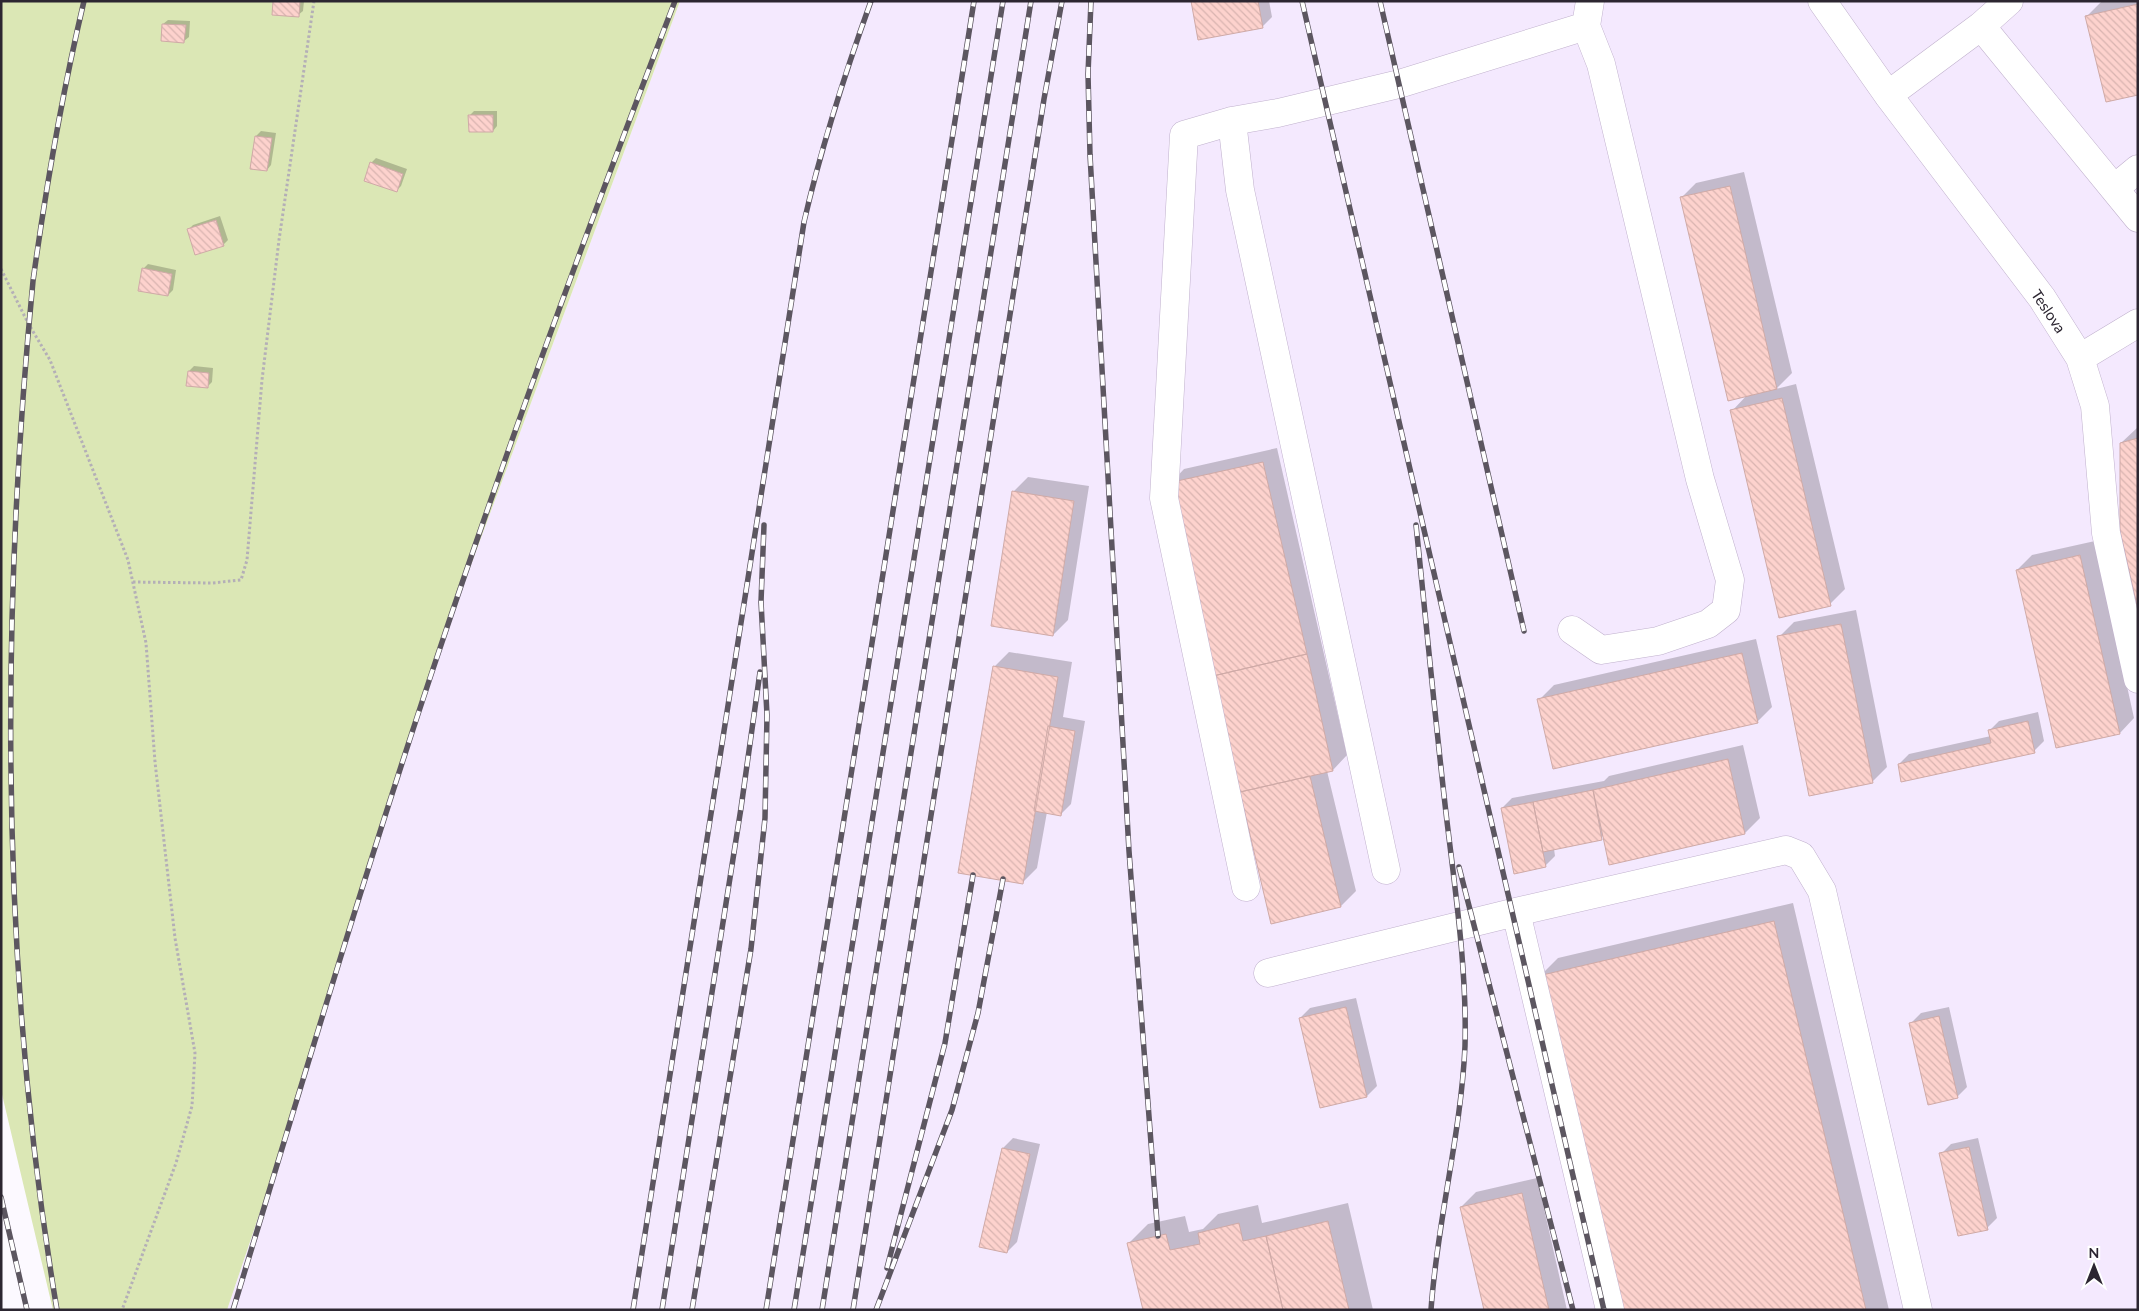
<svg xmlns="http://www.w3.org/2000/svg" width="2139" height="1311" font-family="Lato,sans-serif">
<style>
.built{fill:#f4e9fe}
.green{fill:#dbe7b5}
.shadow{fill:#0003}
.building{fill:url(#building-back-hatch);stroke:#cfaaa7}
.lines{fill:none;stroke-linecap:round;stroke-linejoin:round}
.minor-casing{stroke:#c0b1cd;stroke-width:29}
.path{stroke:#b4afb7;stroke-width:3;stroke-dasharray:2.5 2.5;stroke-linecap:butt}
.minor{stroke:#fff;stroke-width:28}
.rail-casing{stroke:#5c5660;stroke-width:5.5}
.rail{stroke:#fff;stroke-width:4;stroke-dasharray:11;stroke-linecap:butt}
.labels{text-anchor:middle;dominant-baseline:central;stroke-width:4;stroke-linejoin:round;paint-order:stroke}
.street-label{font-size:15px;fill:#2c2631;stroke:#fff}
</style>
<defs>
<pattern id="building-back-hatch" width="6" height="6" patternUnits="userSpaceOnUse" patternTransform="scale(1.25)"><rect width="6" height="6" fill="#fdd2cd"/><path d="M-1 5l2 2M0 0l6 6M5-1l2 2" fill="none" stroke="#d9b4b0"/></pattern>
</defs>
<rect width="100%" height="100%" fill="#fcf9ff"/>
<!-- built -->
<path class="built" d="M680,1H2138V1310H227L291,1120L435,662Z"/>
<!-- green -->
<path class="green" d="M1,1H680L435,662L291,1120L227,1310H53L1,1090Z"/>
<!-- shadow -->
<path class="shadow" d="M274,1H304L303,11L298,15Z
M1192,1H1269L1272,17L1262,27Z
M2102,1H2138V94L2087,16Z
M168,20L190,21L189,37L184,41L163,24Z
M474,111H497V126L493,131L469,116Z
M261,131L276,133L271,165L267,170L256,136Z
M376,158L407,169L401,186L396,191L371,163Z
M1744,172L1792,373L1776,389L1796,384L1845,589L1830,604L1732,411L1748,394L1681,198L1696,183Z
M220,216L228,240L223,245L188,230L193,225Z
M148,264L176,270L173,290L168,295L143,269Z
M194,366L213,368L212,382L207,387L189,371Z
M2137,428H2138V604L2121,443Z
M1277,448L1347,755L1333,770L1327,771L1356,891L1341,906L1170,484L1184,469Z
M1028,477L1089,486L1068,620L1053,635L1013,492Z
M2095,541L2134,718L2120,733L2017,570L2032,555Z
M1856,610L1887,767L1872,782L1779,637L1794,622Z
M1756,639L1772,707L1757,722L1539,700L1554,685Z
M1009,652L1072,662L1063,717L1085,721L1071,804L1061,814L1047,812L1037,868L1022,883L994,667Z
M2038,712L2044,741L2034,751L1899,764L1909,754L1991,736L1989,731L1999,721Z
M1743,745L1760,818L1745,833L1610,864L1604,836L1554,849L1555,856L1545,866L1502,808L1512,798L1604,781L1609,776Z
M1793,903L1889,1310H1618L1539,977L1558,958Z
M1356,998L1377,1086L1367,1096L1300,1018L1310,1008Z
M1949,1007L1967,1087L1957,1097L1911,1023L1921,1013Z
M1013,1138L1040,1144L1017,1242L1007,1252L1003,1148Z
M1978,1138L1997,1218L1987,1228L1941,1154L1951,1144Z
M1537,1178L1567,1310H1485L1461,1207L1476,1192Z
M1348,1203L1373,1310H1144L1128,1244L1148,1224L1185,1216L1189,1232L1203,1229L1218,1214L1258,1205L1262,1223Z"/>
<!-- building -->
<path class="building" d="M273,1H300L299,17L272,15Z
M1191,1H1258L1263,28L1198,40Z
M2138,4V95L2106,102L2085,16Z
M162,24L186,25L184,43L161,41Z
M468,115H493V132H469Z
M255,136L272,138L267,171L250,169Z
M370,162L403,174L397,192L364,181Z
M1730,186L1777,389L1728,401L1680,197Z
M216,220L224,246L195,255L187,229Z
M142,268L172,274L168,296L138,291Z
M188,371L209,373L208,388L186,386Z
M1782,398L1831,606L1779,618L1730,410Z
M2138,438V610L2120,531V443Z
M1263,462L1307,654L1213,676L1168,483Z
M1012,491L1074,501L1053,636L991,626Z
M2080,555L2120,734L2056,748L2016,570Z
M1841,624L1873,783L1809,796L1777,636Z
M1742,653L1758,723L1553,769L1537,699Z
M1307,654L1333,771L1240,792L1213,676Z
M993,666L1058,677L1023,884L958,873Z
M2028,721L2035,753L1901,782L1898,764L1991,743L1988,730Z
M1048,726L1075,731L1061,816L1034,811Z
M1728,759L1745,834L1609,865L1593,790Z
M1310,776L1341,907L1271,924L1240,792Z
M1593,790L1602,840L1543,852L1533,802Z
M1533,802L1546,867L1514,874L1501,808Z
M1774,921L1866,1310H1616L1538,976Z
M1346,1007L1367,1097L1320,1108L1299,1018Z
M1939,1016L1958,1098L1928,1105L1909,1023Z
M1969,1147L1988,1230L1958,1236L1939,1153Z
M1002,1148L1030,1154L1007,1253L979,1247Z
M1522,1193L1549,1310H1484L1460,1207Z
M1328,1221L1349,1310H1283L1266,1236Z
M1239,1223L1243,1241L1266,1236L1283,1310H1143L1127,1243L1166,1234L1170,1250L1200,1244L1198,1233Z"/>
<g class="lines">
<!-- minor casing -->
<g class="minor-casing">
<path id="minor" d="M1822,1L1888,95L2042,298L2080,358L2095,406L2106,533L2138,679
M2009,1L1981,26L2138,218
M1888,95L1981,26
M1232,121L1240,190L1386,870
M2115,188L2138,169
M2080,358L2138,323
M1572,630L1601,650L1658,641L1708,624L1726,610L1730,580L1700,479L1601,64L1586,26L1590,1
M1246,887L1164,498L1184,135L1232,121L1278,113L1399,84L1586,26
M1268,973L1516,912
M1610,1310L1516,912L1786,850L1801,856L1822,891L1918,1310"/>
</g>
<!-- path -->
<path class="path" d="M1,269L28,323L50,360L128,560L146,643L155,762L175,938L195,1053L192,1106L176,1163L122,1310
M133,582L212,583L241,580L247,560L262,380L279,240L314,1"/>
<!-- minor -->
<use href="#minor" class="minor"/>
<!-- rail casing -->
<g class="rail-casing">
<path id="rail" d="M1091,1L1088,74L1090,155L1129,851L1158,1236
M1302,1L1604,1310
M1380,1L1524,631
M1416,525C1426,621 1435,717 1446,813C1455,890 1467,968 1465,1046C1461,1135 1437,1221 1431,1310
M1459,867L1573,1310
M1,1197L27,1310
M887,1268L945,1043L973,875
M57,1310C0,971 0,622 33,281C46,187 62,94 84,1
M233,1310C299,1093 364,875 436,660C510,439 591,219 675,1
M633,1310L804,222C822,144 844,76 871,1
M662,1310L741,808L760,672
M692,1310L751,949L765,818L767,715L761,602L764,525
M766,1310L974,1
M794,1310L1003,1
M822,1310L1031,1
M853,1310L1044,99L1062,1
M876,1310L952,1110L978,1013L1003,879"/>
</g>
<!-- rail -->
<use href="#rail" class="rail"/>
</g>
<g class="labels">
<!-- street labels -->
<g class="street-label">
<text transform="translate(2049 311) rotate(56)">Teslova</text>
</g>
</g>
<!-- border -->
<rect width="2139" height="1311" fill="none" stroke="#2c2631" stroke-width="5"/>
<!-- north arrow -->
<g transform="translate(2094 1266)" stroke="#ffffff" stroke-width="4" paint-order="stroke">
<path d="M0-4L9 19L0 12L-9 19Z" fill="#2c2631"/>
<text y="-8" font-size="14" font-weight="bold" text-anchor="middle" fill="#2c2631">N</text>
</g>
</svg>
